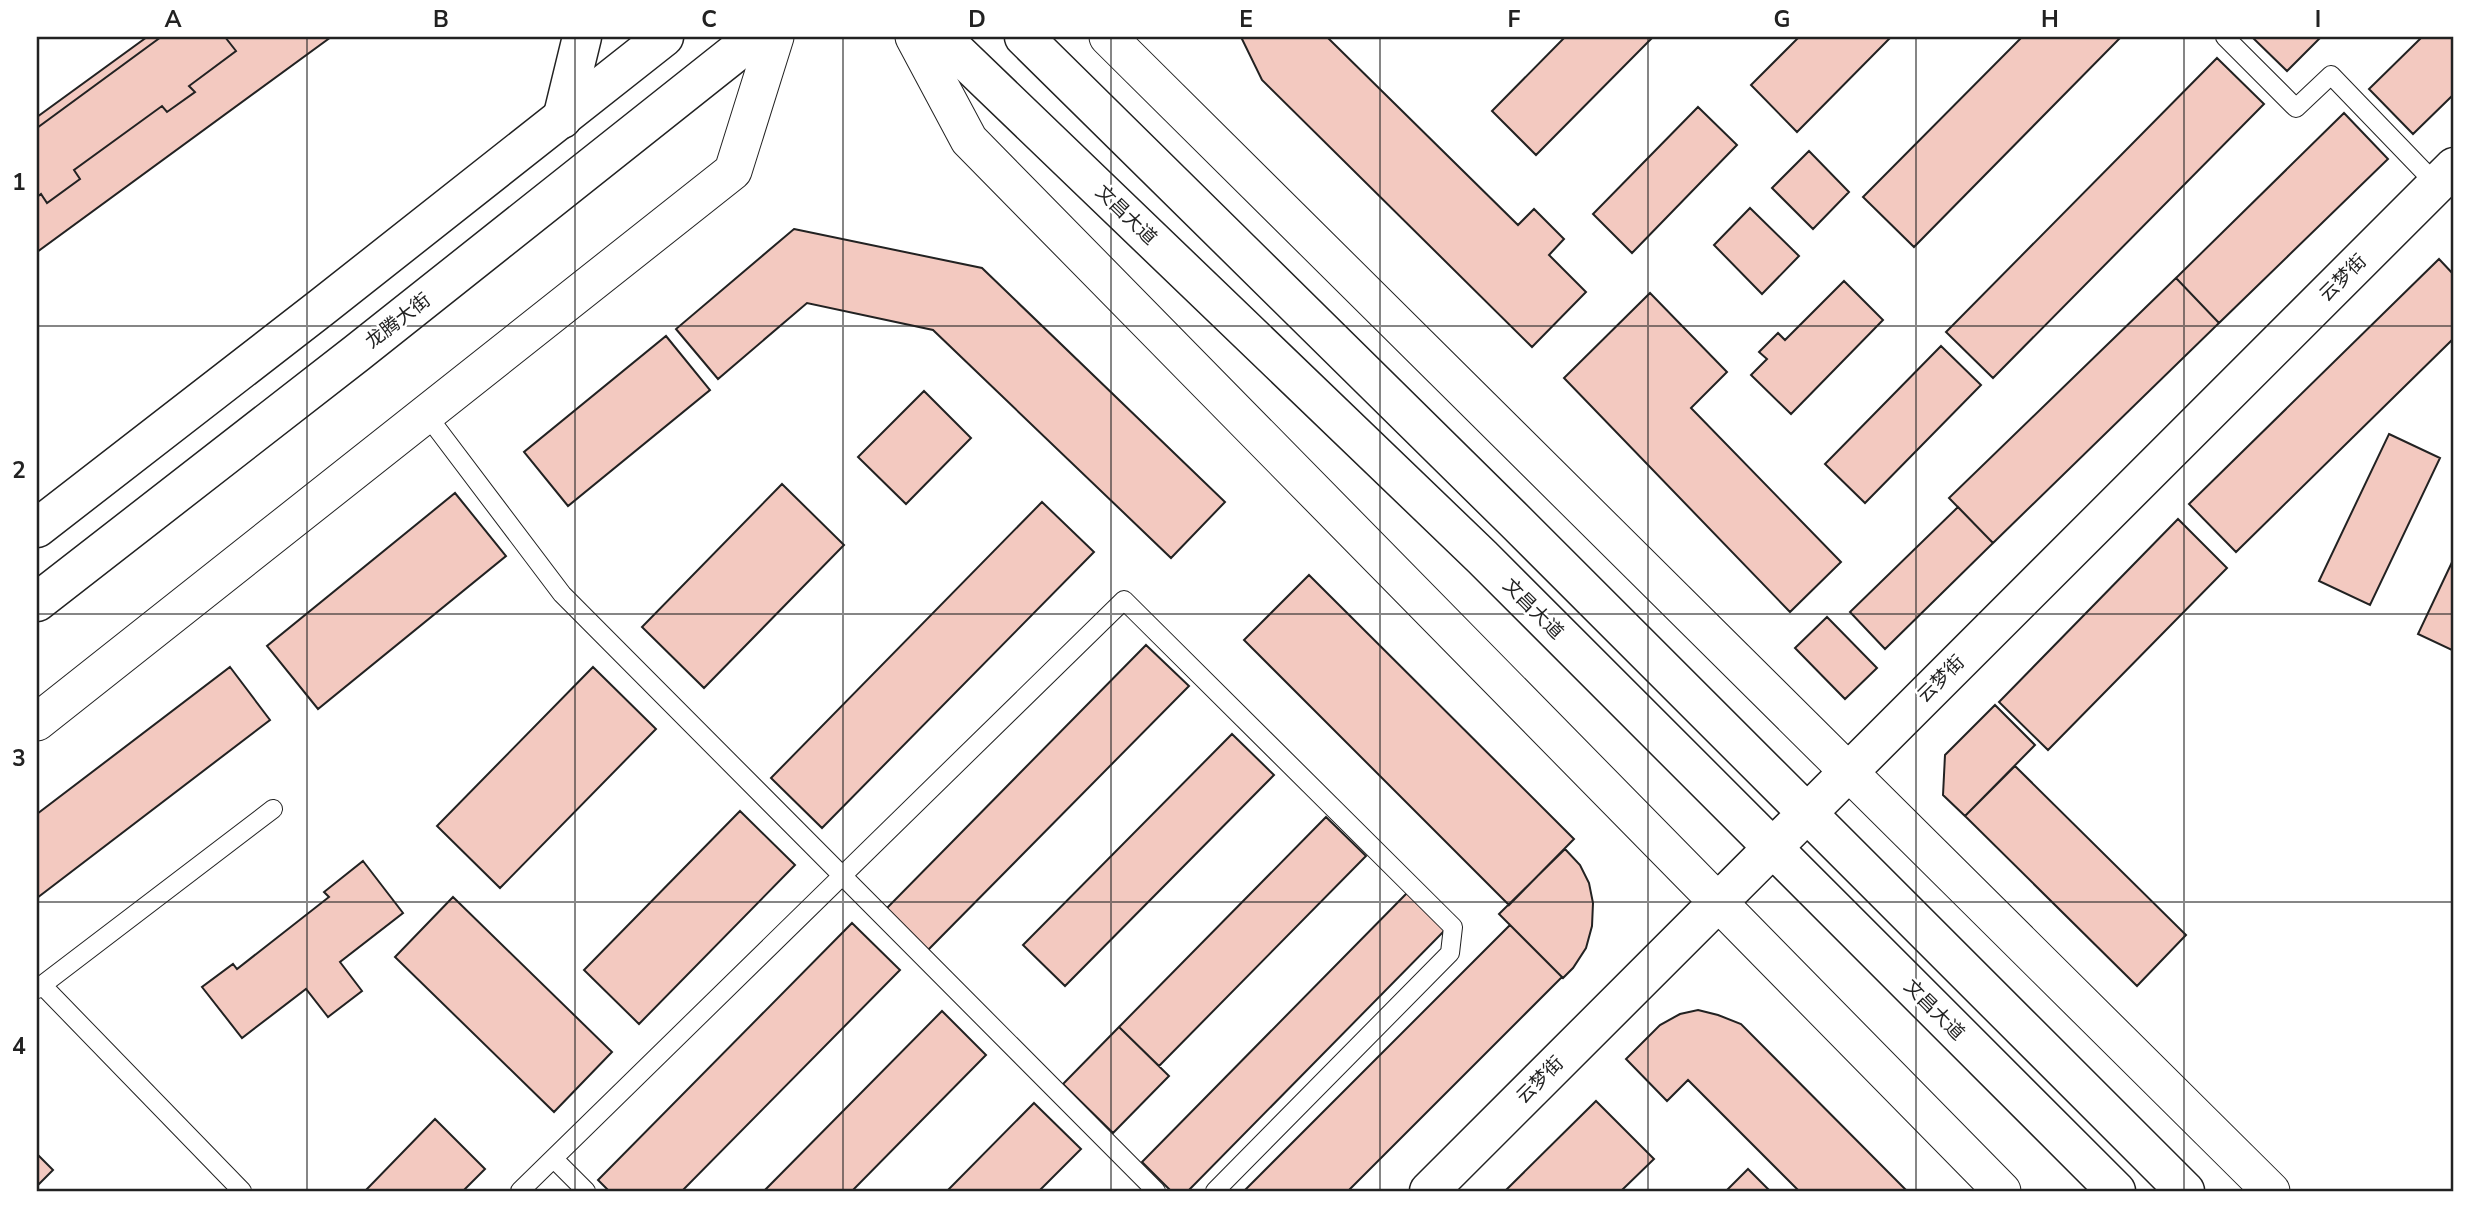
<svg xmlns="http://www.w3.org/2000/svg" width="2491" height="1228" font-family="'Nunito Sans','Noto Sans SC',sans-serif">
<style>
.building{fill:#f3c9c0;stroke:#222;stroke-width:2}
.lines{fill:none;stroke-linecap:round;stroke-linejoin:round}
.lane-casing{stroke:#222;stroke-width:20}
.street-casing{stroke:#222;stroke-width:39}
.secondary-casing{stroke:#222;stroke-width:41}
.highway-casing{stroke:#222;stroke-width:41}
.lane{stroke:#fff;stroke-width:18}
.street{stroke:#fff;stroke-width:37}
.secondary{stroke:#fff;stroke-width:38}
.highway{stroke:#fff;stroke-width:38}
.grid{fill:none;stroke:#222;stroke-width:2;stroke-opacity:0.55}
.labels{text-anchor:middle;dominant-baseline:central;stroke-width:5;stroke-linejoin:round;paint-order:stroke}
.street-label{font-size:19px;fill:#222;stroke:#fff}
.neatline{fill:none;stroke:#222;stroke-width:2.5}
.grid-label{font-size:23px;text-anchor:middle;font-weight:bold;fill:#222}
</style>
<rect width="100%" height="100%" fill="#fff"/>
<!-- building -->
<path class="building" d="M147,37H225L236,51L189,86L195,92L167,112L162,106L74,170L80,179L47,203L41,194L37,197V117Z
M161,37H331L37,252V128Z
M1241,37H1327L1518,225L1534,209L1564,239L1549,255L1586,292L1532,347L1262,80Z
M1565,37H1649L1651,39L1536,155L1492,111Z
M1799,37H1891L1797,132L1751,85Z
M2022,37H2121L1914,247L1863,197Z
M2252,37H2321L2287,71Z
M2422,37H2454V94L2413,134L2369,89Z
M2217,58L2264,104L1993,378L1946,332Z
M1698,107L1737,145L1632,253L1593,214Z
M2344,113L2388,159L2219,323L2176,278Z
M1809,151L1849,192L1813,229L1772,188Z
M1750,208L1799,256L1762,294L1714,245Z
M794,229L982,268L1225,502L1171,558L933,330L807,303L718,379L676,329Z
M2439,259L2454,275V338L2236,552L2189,504Z
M2176,278L2219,323L1993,543L1949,498Z
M1844,281L1883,320L1791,414L1751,375L1767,359L1759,352L1778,333L1785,340Z
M1650,293L1727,372L1691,408L1841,562L1790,612L1564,378Z
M666,336L710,390L568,506L524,452Z
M1941,346L1981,385L1865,503L1825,464Z
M924,391L971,438L906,504L858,457Z
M2389,434L2440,458L2370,605L2319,581Z
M782,484L844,545L704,688L642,627Z
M455,493L506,556L318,709L267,646Z
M1042,502L1094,552L822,828L771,778Z
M1958,507L1993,543L1885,649L1850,612Z
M2178,519L2227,568L2048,750L1999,702Z
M2454,558V651L2418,634Z
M1309,575L1574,839L1509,905L1244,640Z
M1827,617L1877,668L1845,699L1795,648Z
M1146,645L1189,686L928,950L886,909Z
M230,667L270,720L37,898V814Z
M593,667L656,729L500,888L437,826Z
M1995,705L2035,745L1965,816L1943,795L1945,755Z
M1232,734L1274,775L1065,986L1023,945Z
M2015,766L2186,935L2137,986L1965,816Z
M740,811L795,865L639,1024L584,970Z
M1326,817L1366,856L1159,1066L1119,1027Z
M1565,849L1580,865L1589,883L1593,903L1592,926L1586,948L1573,968L1563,978L1499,914Z
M363,861L403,913L340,962L362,991L328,1017L306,989L242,1038L202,987L233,964L237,969L329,897L324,892Z
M1408,892L1446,929L1188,1191H1171L1142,1162Z
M453,897L612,1052L554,1112L395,957Z
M852,923L900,970L682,1191H609L598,1180Z
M1510,925L1562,977L1348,1191H1244Z
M1698,1010L1718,1015L1741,1024L1907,1191H1799L1688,1080L1667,1101L1626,1059L1660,1025L1680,1014Z
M942,1011L986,1055L852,1191H764Z
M1119,1027L1169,1076L1113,1133L1063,1084Z
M1596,1101L1654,1159L1621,1191H1505Z
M1034,1103L1081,1149L1039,1191H947Z
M435,1119L485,1169L463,1191H365Z
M37,1154L53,1170L37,1186Z
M1748,1169L1770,1191H1726Z"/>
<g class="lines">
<!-- lane casing -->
<g class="lane-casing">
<path id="lane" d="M2225,37L2296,108L2331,75L2437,185
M426,414L562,594L1156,1191
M42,985L242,1191
M37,989L273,809
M554,1159L586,1191
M520,1191L1124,600L1453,927L1450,953L1215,1191"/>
</g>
<!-- street casing -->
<g class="street-casing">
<path id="street" d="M914,37L969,140L2002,1191
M1108,37L2271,1191
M37,722L733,171L775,37"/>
</g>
<!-- secondary casing -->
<g class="secondary-casing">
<path id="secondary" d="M941,37L1482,557L2116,1191
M1024,37L1517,523L2185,1191
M562,119L582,37
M1429,1191L2454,167"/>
</g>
<!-- highway casing -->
<g class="highway-casing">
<path id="highway" d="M37,528L322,307L664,37
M37,602L357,353L755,37"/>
</g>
<!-- lane -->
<use href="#lane" class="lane"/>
<!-- street -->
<use href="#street" class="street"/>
<!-- secondary -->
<use href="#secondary" class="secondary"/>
<!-- highway -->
<use href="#highway" class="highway"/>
</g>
<!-- grid -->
<path class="grid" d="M307,37V1191M575,37V1191M843,37V1191M1111,37V1191M1380,37V1191M1648,37V1191M1916,37V1191M2184,37V1191M37,326H2454M37,614H2454M37,902H2454"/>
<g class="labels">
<!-- street labels -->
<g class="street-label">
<text transform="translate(1126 215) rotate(44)">文昌大道</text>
<text transform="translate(2343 278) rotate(-45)">云梦街</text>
<text transform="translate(398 321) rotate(-38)">龙腾大街</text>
<text transform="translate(1533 609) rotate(45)">文昌大道</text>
<text transform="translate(1941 679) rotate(-45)">云梦街</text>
<text transform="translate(1934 1010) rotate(45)">文昌大道</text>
<text transform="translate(1540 1080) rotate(-45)">云梦街</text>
</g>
</g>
<!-- border -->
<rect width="2491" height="1228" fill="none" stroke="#ffffff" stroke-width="77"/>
<rect x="38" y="38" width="2414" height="1152" class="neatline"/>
<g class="grid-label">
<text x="173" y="27">A</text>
<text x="441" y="27">B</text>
<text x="709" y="27">C</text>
<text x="977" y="27">D</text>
<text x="1246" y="27">E</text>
<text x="1514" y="27">F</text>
<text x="1782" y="27">G</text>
<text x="2050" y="27">H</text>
<text x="2318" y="27">I</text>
<text x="19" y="190">1</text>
<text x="19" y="478">2</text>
<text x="19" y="766">3</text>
<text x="19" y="1054">4</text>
</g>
</svg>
